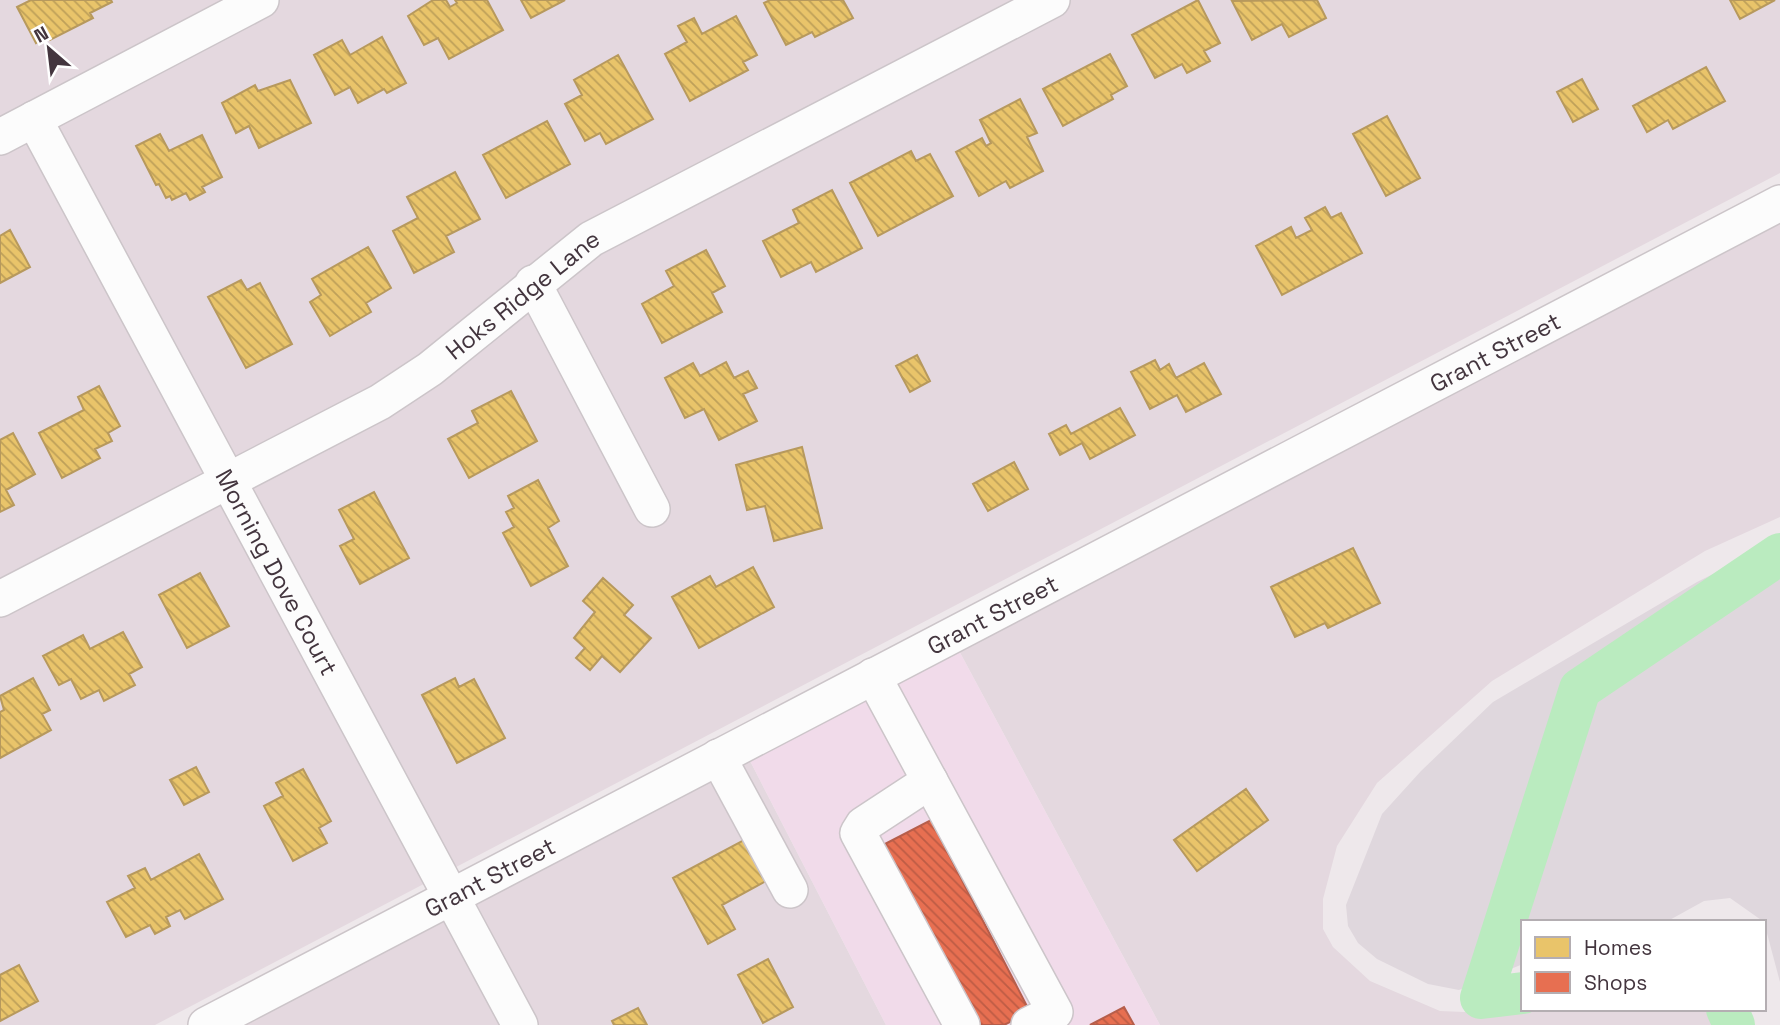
<svg xmlns="http://www.w3.org/2000/svg" width="1780" height="1025" font-family="'Space Grotesk',sans-serif">
<style>
.residential{fill:#e4d8df}
.commercial{fill:#f1dbea}
.industrial{fill:#dfd7dd}
.homes{fill:url(#homes-back-hatch);stroke:#b7995d;stroke-width:2}
.shops{fill:url(#shops-back-hatch);stroke:#b65e4b;stroke-width:2}
.lines{fill:none;stroke-linecap:round;stroke-linejoin:round}
.river{stroke:#baebbf;stroke-width:42}
.minor-casing{stroke:#ccc5c9;stroke-width:38}
.minor{stroke:#fcfcfc;stroke-width:35}
.labels{text-anchor:middle;dominant-baseline:central;stroke-width:7;stroke-linejoin:round;paint-order:stroke}
.street-label{font-size:24px;fill:#43353e;stroke:#fff}
</style>
<defs>
<pattern id="homes-back-hatch" width="6" height="6" patternUnits="userSpaceOnUse" patternTransform="scale(1.75)"><rect width="6" height="6" fill="#e9c46a"/><path d="M-1 5l2 2M0 0l6 6M5-1l2 2" fill="none" stroke="#bea059"/></pattern>
<pattern id="shops-back-hatch" width="6" height="6" patternUnits="userSpaceOnUse" patternTransform="scale(1.75)"><rect width="6" height="6" fill="#e76f51"/><path d="M-1 5l2 2M0 0l6 6M5-1l2 2" fill="none" stroke="#bd5c45"/></pattern>
</defs>
<rect width="100%" height="100%" fill="#eee8eb"/>
<!-- residential -->
<path class="residential" d="M0,0H1780V173L155,1025H0Z
M1780,219V517L1705,551L1492,681L1377,783L1337,846L1323,899V929L1333,947L1370,981L1440,1011L1488,1013L1509,1006L1523,997V1009H1749L1745,1017L1734,1025H1160L957,647Z
M748,757L886,1025H234Z"/>
<!-- commercial -->
<path class="commercial" d="M957,647L1160,1025H886L748,757Z"/>
<!-- industrial -->
<path class="industrial" d="M1780,541V982L1764,922L1730,898L1704,901L1666,922H1523V964L1459,990L1428,984L1377,959L1358,943L1348,926L1346,905L1382,814L1421,771L1493,702L1697,582Z"/>
<!-- homes -->
<path class="homes" d="M31,0H111L112,2L90,13L93,18L50,40L48,36L36,43L17,7Z
M433,0H446L450,7L457,3L455,0H487L503,30L449,59L438,38L424,45L408,16Z
M521,0H565L531,18Z
M770,0H843L853,18L815,37L812,32L786,45L764,3Z
M1198,0L1220,43L1204,51L1210,61L1187,73L1182,64L1155,78L1132,35Z
M1317,0L1326,18L1289,37L1282,24L1252,40L1232,1Z
M1730,0H1775L1740,19Z
M736,16L757,55L743,62L748,70L690,101L665,54L687,42L678,26L694,18L702,34Z
M382,37L406,83L387,93L384,89L358,103L350,87L335,95L314,55L342,40L350,55Z
M1110,54L1127,86L1111,95L1113,99L1063,126L1043,89Z
M618,55L653,119L606,144L600,133L585,141L565,104L582,95L574,80Z
M1706,67L1725,101L1673,129L1668,120L1647,132L1633,106Z
M1582,79L1598,109L1573,122L1557,92Z
M290,80L311,123L259,148L249,126L236,133L222,103L255,85L258,91Z
M1020,99L1037,133L1027,137L1043,171L1010,188L1006,181L979,196L956,152L982,138L986,146L991,143L980,120Z
M1387,116L1420,178L1386,196L1353,134Z
M547,121L570,164L506,198L483,155Z
M160,134L169,151L202,135L222,177L202,187L205,192L190,200L186,193L172,200L170,196L166,198L159,184L156,185L136,146Z
M911,151L916,161L930,154L953,196L878,236L850,183Z
M455,172L480,219L446,236L454,252L414,273L393,231L418,218L407,197Z
M832,190L862,248L816,272L811,262L781,277L763,241L799,223L793,210Z
M1325,207L1331,218L1341,213L1362,253L1282,295L1256,246L1291,227L1296,238L1312,230L1305,218Z
M10,230L30,267L0,283V236Z
M368,247L391,288L366,303L371,312L330,336L310,302L321,295L312,279Z
M706,250L725,286L712,293L722,312L662,343L642,304L674,286L666,271Z
M241,280L247,290L260,283L292,344L246,368L208,297Z
M917,355L930,381L910,392L896,366Z
M1155,360L1160,370L1169,364L1176,378L1204,363L1221,394L1186,412L1177,395L1150,409L1131,372Z
M726,362L734,378L748,371L757,388L743,394L757,421L719,440L704,409L685,418L665,378L693,363L700,376Z
M99,386L120,426L108,433L112,441L95,449L100,458L62,478L39,433L84,410L78,397Z
M511,391L537,441L469,478L448,439L478,423L472,411Z
M1120,408L1135,435L1090,459L1082,443L1060,455L1049,434L1066,425L1071,434Z
M13,433L35,474L6,490L14,505L0,512V440Z
M802,447L822,528L774,541L765,506L747,510L736,465Z
M1014,462L1028,489L988,511L973,484Z
M538,480L559,521L548,528L568,566L531,586L503,533L514,527L506,512L514,508L508,496Z
M374,492L409,558L360,584L340,546L354,539L339,510Z
M1353,548L1380,603L1328,628L1325,623L1295,637L1271,587Z
M753,567L774,607L699,648L672,597L710,576L716,587Z
M200,573L229,626L187,648L159,595Z
M603,578L633,605L624,615L651,638L620,672L602,656L590,670L576,658L585,648L574,638L595,612L583,601Z
M123,632L142,667L129,674L135,685L104,701L99,690L81,699L71,679L59,685L43,656L83,635L90,649Z
M33,678L50,710L42,714L51,730L0,758V712L4,710L0,696Z
M455,678L459,687L474,679L505,738L457,763L422,695Z
M196,767L209,792L184,805L170,780Z
M303,769L331,821L319,828L327,843L293,861L264,806L283,796L276,783Z
M1246,789L1268,820L1197,871L1174,840Z
M744,840L766,881L722,905L735,929L708,944L673,878Z
M199,854L223,899L185,919L180,910L166,917L170,926L155,934L150,925L126,937L107,902L135,888L128,876L145,868L151,880Z
M768,959L793,1007L763,1023L738,975Z
M19,965L38,1001L0,1021V975Z
M638,1008L647,1025H614L612,1021Z"/>
<!-- shops -->
<path class="shops" d="M931,820L1030,1012L1004,1025H976L883,845Z
M1124,1007L1134,1025H1090Z"/>
<g class="lines">
<!-- river -->
<path class="river" d="M1523,993L1481,998L1580,689L1780,554
M1727,1009L1734,1025"/>
<!-- minor casing -->
<g class="minor-casing">
<g id="minor">
<path id="s1" d="M34,119L520,1025"/>
<path d="M0,137L261,0"/>
<path d="M533,283L652,509"/>
<path id="s2" d="M0,599L380,402L430,369L591,239L1052,0"/>
<path d="M873,676L1055,1012L1029,1025"/>
<path d="M718,757L790,890"/>
<path d="M930,781L863,825L858,833L962,1025"/>
<path id="s3" d="M206,1025L1780,203"/>
</g>
</g>
<!-- minor -->
<use href="#minor" class="minor"/>
</g>
<g class="labels">
<!-- street labels -->
<g class="street-label">
<text stroke="none"><textPath href="#s2" startOffset="607">Hoks Ridge Lane</textPath></text>
<text stroke="none"><textPath href="#s3" startOffset="1454">Grant Street</textPath></text>
<text stroke="none"><textPath href="#s1" startOffset="514">Morning Dove Court</textPath></text>
<text stroke="none"><textPath href="#s3" startOffset="887">Grant Street</textPath></text>
<text stroke="none"><textPath href="#s3" startOffset="320">Grant Street</textPath></text>
</g>
</g>
<!-- legend -->
<rect x="1521" y="920" width="245" height="91" fill="#ffffff" stroke="#b4aeb2" stroke-width="2"/>
<rect x="1535" y="937" width="35" height="21" fill="#e9c46a" stroke="#b4aeb2" stroke-width="2"/>
<text x="1584" y="955" font-size="21" fill="#43353e">Homes</text>
<rect x="1535" y="972" width="35" height="21" fill="#e76f51" stroke="#b4aeb2" stroke-width="2"/>
<text x="1584" y="990" font-size="21" fill="#43353e">Shops</text>
<!-- north arrow -->
<g transform="translate(49 49) rotate(332)" stroke="#ffffff" stroke-width="5" paint-order="stroke">
<path d="M0-5L12 26L0 18L-12 26Z" fill="#43353e"/>
<text y="-10" font-size="19" font-weight="bold" text-anchor="middle" fill="#43353e">N</text>
</g>
</svg>
